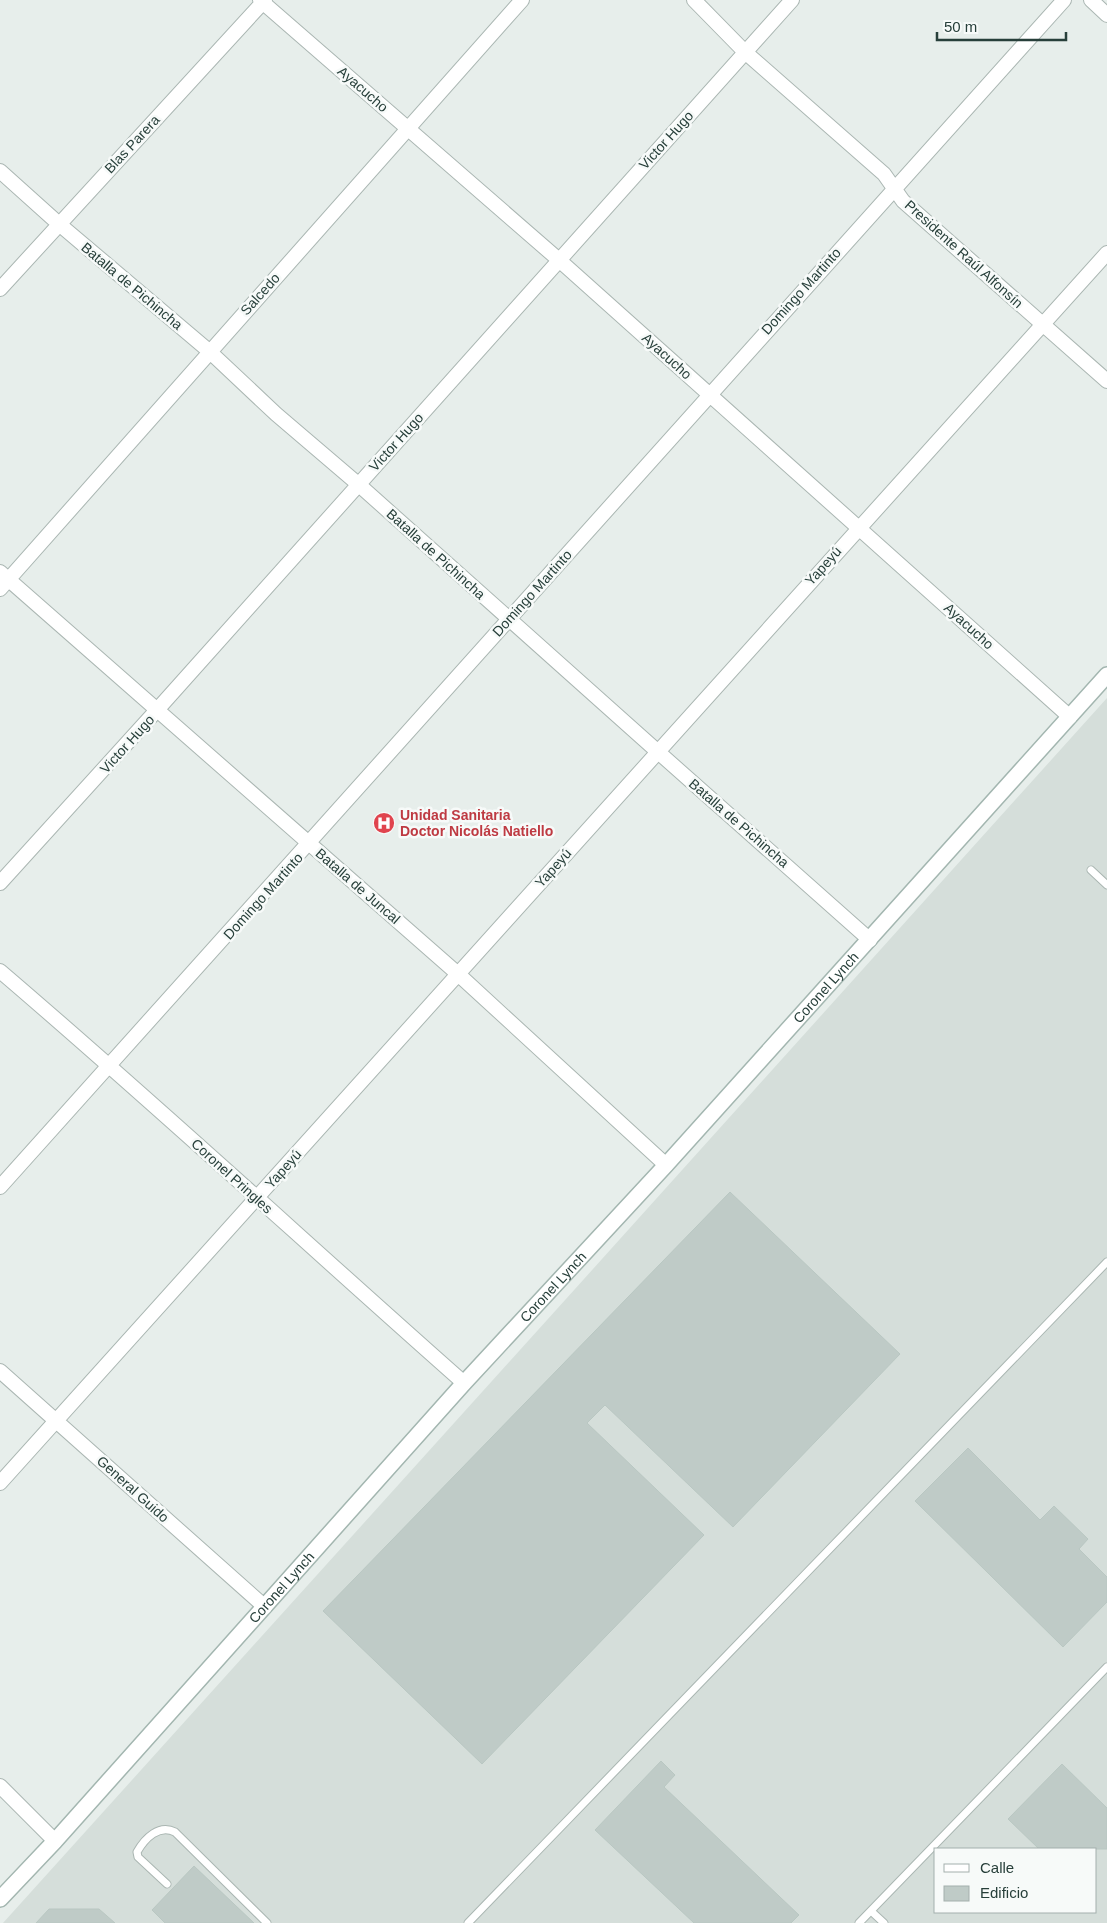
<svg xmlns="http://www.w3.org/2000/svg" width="1107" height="1923" font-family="Helvetica,sans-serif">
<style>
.built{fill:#d5deda;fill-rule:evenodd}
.building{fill:#bfcbc7;stroke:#b9c7c2}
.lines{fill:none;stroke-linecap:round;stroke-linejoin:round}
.service-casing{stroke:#aab6b2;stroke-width:9}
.minor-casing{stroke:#aab6b2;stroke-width:16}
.secondary-casing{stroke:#a3b6b0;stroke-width:18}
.service{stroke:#fff;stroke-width:7}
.minor{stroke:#fff;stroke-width:14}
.secondary{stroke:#fff;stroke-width:15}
.labels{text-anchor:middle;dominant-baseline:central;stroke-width:5;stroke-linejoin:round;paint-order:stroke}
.street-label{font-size:14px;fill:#273f3a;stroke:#f7faf9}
.health-label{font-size:14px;font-weight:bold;fill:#be3a42;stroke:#f7faf9;text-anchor:start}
</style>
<rect width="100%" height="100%" fill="#e7eeeb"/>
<!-- built -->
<path class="built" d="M1107,698V1923H3L575,1289ZM936,1849H1096V1912H936Z"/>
<!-- building -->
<path class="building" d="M730,1192L900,1354L733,1527L605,1405L587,1423L704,1535L482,1764L323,1611Z
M968,1448L1040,1520L1054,1506L1088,1539L1079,1549L1107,1577V1602L1063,1647L915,1501Z
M661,1761L675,1775L664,1787L799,1915L791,1923H694L595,1830Z
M1062,1764L1107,1808V1849H1039L1008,1819Z
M194,1866L254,1923H165L152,1910Z
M49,1909H99L115,1923H36Z"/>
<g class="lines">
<!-- service casing -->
<g class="service-casing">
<path id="service" d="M1091,870L1107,885
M167,1884L138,1857L137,1852C145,1838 159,1824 175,1832L267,1923
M871,1911L884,1923
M468,1923L1107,1262
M859,1923L1107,1667"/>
</g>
<!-- minor casing -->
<g class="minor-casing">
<path id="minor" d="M260,0L559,260L1070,717
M694,0L745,52L884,174L903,201L1107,381
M1091,0L1107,15
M0,171L59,224L209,351L276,414L358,484L657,751L870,940
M0,289L265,0
M0,572L458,974L666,1165
M0,589L522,0
M0,883L157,710L792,0
M0,971C157,1105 309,1246 464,1383
M0,1187C357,794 707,394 1064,0
M0,1371L265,1607
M0,1483L1107,253
M0,1786L55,1841"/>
</g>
<!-- secondary casing -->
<g class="secondary-casing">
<g id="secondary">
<path id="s1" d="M0,1899L55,1841L464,1383L666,1165L1107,675"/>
</g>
</g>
<!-- service -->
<use href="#service" class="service"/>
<!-- minor -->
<use href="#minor" class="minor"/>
<!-- secondary -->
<use href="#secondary" class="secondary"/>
</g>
<!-- icons -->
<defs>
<g id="hospital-disc" transform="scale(1.125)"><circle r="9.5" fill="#e0444e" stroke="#f7faf9"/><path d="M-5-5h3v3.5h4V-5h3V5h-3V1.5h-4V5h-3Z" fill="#fff"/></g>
</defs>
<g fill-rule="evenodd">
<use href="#hospital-disc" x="384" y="823"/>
</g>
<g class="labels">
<!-- street labels -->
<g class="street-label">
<text transform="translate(363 89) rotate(41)">Ayacucho</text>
<text transform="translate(666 140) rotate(-48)">Victor Hugo</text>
<text transform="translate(132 144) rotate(-47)">Blas Parera</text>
<text transform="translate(964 254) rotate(42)">Presidente Raúl Alfonsín</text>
<text transform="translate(132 286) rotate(40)">Batalla de Pichincha</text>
<text transform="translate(801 291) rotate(-48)">Domingo Martinto</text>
<text transform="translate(260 294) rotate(-48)">Salcedo</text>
<text transform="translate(667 356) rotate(42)">Ayacucho</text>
<text transform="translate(396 442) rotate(-48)">Victor Hugo</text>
<text transform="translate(436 554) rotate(42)">Batalla de Pichincha</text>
<text transform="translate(823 566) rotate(-48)">Yapeyú</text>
<text transform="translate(532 593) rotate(-48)">Domingo Martinto</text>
<text transform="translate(969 626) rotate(42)">Ayacucho</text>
<text transform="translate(127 744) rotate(-48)">Victor Hugo</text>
<text transform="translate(739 823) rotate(41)">Batalla de Pichincha</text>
<text transform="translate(553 868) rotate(-48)">Yapeyú</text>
<text transform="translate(358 886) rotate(41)">Batalla de Juncal</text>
<text transform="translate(263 896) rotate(-48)">Domingo Martinto</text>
<text stroke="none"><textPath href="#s1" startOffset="1230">Coronel Lynch</textPath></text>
<text transform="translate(283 1169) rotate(-48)">Yapeyú</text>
<text transform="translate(232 1176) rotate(42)">Coronel Pringles</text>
<text stroke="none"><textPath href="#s1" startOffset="825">Coronel Lynch</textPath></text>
<text transform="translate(133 1489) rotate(42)">General Guido</text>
<text stroke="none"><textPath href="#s1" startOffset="420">Coronel Lynch</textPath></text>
</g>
<!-- health labels -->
<g class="health-label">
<text x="400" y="815">Unidad Sanitaria<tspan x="400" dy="16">Doctor Nicolás Natiello</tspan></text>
</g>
</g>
<!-- legend -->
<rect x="934" y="1848" width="162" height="65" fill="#f7faf9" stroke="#a4afad"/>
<rect x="944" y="1864" width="25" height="8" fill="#ffffff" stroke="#a4afad"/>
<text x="980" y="1873" font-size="15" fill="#273f3a">Calle</text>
<rect x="944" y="1886" width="25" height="15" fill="#bfcbc7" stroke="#a4afad"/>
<text x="980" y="1898" font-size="15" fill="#273f3a">Edificio</text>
<!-- scale -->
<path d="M937 32v8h129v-8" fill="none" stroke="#273f3a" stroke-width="2.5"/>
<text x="944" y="32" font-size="15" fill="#273f3a" stroke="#f7faf9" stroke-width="4" paint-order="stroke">50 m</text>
</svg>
